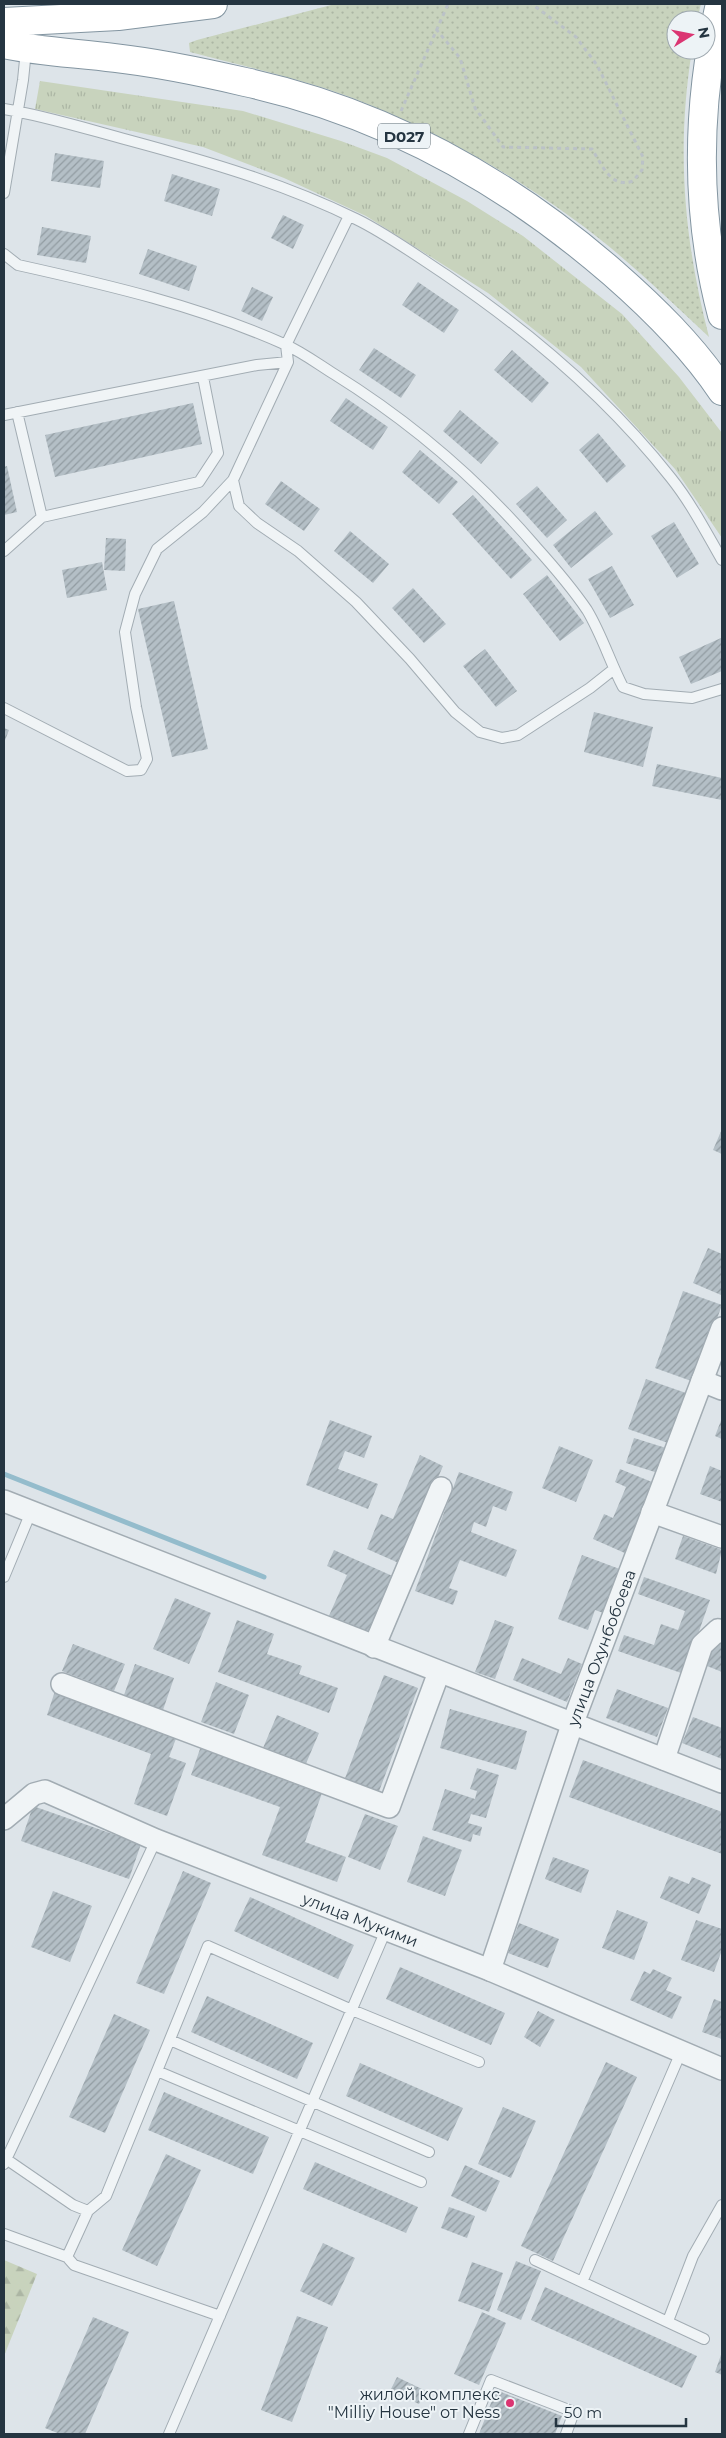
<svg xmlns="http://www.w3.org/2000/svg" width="726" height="2438" font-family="Montserrat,sans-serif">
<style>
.grass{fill:url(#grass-tufts)}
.forest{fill:url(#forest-firs)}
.park{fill:url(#park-dots)}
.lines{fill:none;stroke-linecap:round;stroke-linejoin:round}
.stream{stroke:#94bccc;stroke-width:5}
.building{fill:url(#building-hatch)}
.service-casing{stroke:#a2acb3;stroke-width:12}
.minor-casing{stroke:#a2acb3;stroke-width:24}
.trunk-casing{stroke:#8395a1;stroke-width:30}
.path{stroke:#bbc2c7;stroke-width:3;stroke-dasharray:4 4;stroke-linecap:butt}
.service{stroke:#f0f4f6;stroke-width:10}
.minor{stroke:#f0f4f6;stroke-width:21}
.trunk{stroke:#fff;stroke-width:28}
.poi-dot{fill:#db3572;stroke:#edf3f6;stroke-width:2}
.labels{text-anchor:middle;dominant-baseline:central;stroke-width:4;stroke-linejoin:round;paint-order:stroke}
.shield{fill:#edf3f6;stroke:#616e77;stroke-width:1}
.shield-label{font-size:15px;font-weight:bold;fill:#253541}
.street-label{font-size:16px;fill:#253541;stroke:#edf3f6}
.poi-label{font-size:16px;fill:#253541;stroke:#edf3f6;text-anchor:end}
</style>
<defs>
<pattern id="grass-tufts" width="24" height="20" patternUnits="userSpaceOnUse" patternTransform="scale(1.25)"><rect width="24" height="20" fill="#c8d3bd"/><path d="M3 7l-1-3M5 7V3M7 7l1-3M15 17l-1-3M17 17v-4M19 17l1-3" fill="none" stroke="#acb6a4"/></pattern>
<pattern id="forest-firs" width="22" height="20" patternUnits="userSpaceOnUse" patternTransform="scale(1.25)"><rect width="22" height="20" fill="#c8d3bd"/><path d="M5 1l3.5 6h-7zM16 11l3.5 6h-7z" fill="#acb6a4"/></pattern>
<pattern id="park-dots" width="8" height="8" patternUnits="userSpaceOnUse" patternTransform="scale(1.25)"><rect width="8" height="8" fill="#c8d3bd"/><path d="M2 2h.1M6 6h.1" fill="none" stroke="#acb6a4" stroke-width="1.8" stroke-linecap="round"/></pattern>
<pattern id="building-hatch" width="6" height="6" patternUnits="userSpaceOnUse" patternTransform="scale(1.25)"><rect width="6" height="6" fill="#b4bfc6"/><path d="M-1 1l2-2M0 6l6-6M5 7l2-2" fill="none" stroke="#929ca2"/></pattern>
</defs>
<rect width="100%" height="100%" fill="#dde4e9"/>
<!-- grass -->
<path class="grass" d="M40,81L243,111L341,141L387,158L467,201L523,236L622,314L679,377L722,433V538L675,469L581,367L488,293L366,216L284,178L203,147L35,109Z"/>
<!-- forest -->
<path class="forest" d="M4,2260L37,2274L4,2356Z"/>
<!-- park -->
<path class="park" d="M335,4H701L697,20H676V50H692C676,150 684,240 709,337C665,296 621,253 572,218C504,169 429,127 350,97C298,78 243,66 190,52L189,43L197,40Z"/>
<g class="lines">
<!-- stream -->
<path class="stream" d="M4,1474L264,1577"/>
</g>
<!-- building -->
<path class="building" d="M55,153L104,161L100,188L51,181Z
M172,174L220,189L212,216L164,201Z
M283,215L304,225L293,249L271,238Z
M42,227L91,236L86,263L37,255Z
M148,249L197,266L189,291L139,274Z
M418,282L459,310L444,333L402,305Z
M252,287L273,297L262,321L241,311Z
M374,348L416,375L401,398L359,370Z
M512,350L549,383L532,403L494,370Z
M346,398L388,427L373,450L330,421Z
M193,403L202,444L55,477L45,435Z
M460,410L499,443L481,464L443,431Z
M598,433L626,466L607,483L579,450Z
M420,450L458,482L439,504L402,472Z
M7,466L17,512L4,515V467Z
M281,481L320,509L304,531L265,504Z
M537,486L567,520L547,538L516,504Z
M473,495L532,560L511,579L452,514Z
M595,511L613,534L571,568L553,545Z
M674,522L699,564L677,578L651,536Z
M350,531L389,564L373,583L334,551Z
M106,538L126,539L125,571L104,570Z
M102,562L107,590L67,598L62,570Z
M612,566L634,605L610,618L588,579Z
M547,575L584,623L560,641L523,594Z
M413,588L446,624L424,643L392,608Z
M174,601L208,749L172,757L138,609Z
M721,638L722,671L691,684L679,657Z
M485,649L517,691L496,707L463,666Z
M594,712L653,727L643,767L584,752Z
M4,728L9,730L4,743Z
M657,764L722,778V800L652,786Z
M722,1129V1154L713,1150Z
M708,1248L722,1254L721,1295L693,1283Z
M683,1291L722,1305L694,1382L655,1368Z
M646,1379L686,1393L668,1443L628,1429Z
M722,1418V1439L715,1436Z
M330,1420L372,1436L364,1458L345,1451L338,1469L378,1484L368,1509L306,1485Z
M634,1438L666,1448L658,1473L626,1463Z
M559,1446L593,1460L576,1502L542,1488Z
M420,1455L443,1466L401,1564L367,1549L381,1514L393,1519Z
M710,1466L722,1471V1502L700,1494Z
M620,1469L657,1484L627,1554L593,1539L604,1514L613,1518L626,1487L615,1482Z
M459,1472L513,1492L506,1511L493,1506L486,1527L474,1522L471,1532L517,1550L506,1577L460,1560L449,1588L458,1591L453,1605L415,1591Z
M683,1536L722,1550L716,1574L675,1559Z
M334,1550L397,1578L371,1637L328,1618L347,1575L327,1566Z
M582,1555L625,1571L609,1615L595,1610L588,1630L558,1619Z
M644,1577L710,1600L684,1674L618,1651L624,1635L654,1645L661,1624L678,1630L685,1611L638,1594Z
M175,1598L211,1613L189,1664L153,1649Z
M237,1620L274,1634L267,1654L302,1666L299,1674L338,1688L329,1713L218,1672Z
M495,1620L514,1627L495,1679L475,1672Z
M713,1635L722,1638V1672L702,1664Z
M73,1644L125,1664L114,1691L62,1671Z
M522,1658L561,1674L568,1658L582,1664L567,1702L513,1680Z
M135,1664L174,1678L163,1710L124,1695Z
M384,1675L418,1688L378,1794L344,1781Z
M216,1682L249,1695L234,1734L201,1722Z
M617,1689L668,1708L657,1737L606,1718Z
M55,1691L177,1736L169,1757L186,1763L167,1816L134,1804L151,1754L47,1715Z
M450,1709L527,1731L516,1770L440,1748Z
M277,1715L319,1733L305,1766L263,1748Z
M693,1717L722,1728V1759L682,1743Z
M201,1746L323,1790L305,1842L346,1857L337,1882L262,1855L280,1807L191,1775Z
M583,1760L722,1812V1854L569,1797Z
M477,1768L499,1775L486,1818L471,1814L468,1823L482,1827L480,1836L473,1834L471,1842L432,1830L445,1789L475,1799L477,1791L470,1789Z
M33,1806L141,1844L129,1879L21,1841Z
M365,1814L398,1826L380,1870L348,1857Z
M423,1836L462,1850L445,1896L407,1882Z
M553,1857L589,1870L581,1893L545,1879Z
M183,1871L211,1883L164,1994L136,1983Z
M669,1876L689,1884L692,1877L711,1885L699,1914L660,1898Z
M53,1891L92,1906L70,1962L31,1947Z
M250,1897L354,1945L338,1979L234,1931Z
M617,1910L648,1922L634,1960L602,1948Z
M696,1920L722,1929V1950L714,1972L681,1960Z
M519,1923L559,1939L548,1968L508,1953Z
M400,1967L505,2013L491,2045L386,1999Z
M653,1969L672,1978L666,1990L682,1997L672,2019L630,2000L644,1971L650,1974Z
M207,1996L313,2043L297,2079L191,2032Z
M714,1999L722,2002V2039L702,2032Z
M538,2011L555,2020L540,2047L524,2037Z
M114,2014L150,2030L105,2133L69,2117Z
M606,2062L637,2077L553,2261L521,2246Z
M360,2063L463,2108L448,2141L346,2096Z
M164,2092L269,2137L253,2174L148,2130Z
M503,2107L536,2121L511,2178L478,2164Z
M166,2154L201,2170L157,2266L122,2250Z
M315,2162L418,2207L406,2233L303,2189Z
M465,2165L500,2181L486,2212L451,2196Z
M449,2207L475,2216L467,2238L441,2228Z
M323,2243L355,2258L332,2306L300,2291Z
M516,2261L541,2271L521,2320L497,2310Z
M472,2262L503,2273L489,2312L458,2301Z
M545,2287L697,2356L682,2388L531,2320Z
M482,2312L506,2323L479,2385L454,2374Z
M297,2316L328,2327L292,2422L261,2410Z
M93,2317L129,2332L85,2434H60L45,2428Z
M722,2352V2375L715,2372Z
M397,2377L426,2391L419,2404L390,2391Z
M496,2390L562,2416L555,2434H479Z"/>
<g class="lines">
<!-- service casing -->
<g class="service-casing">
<path id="service" d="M4,109C46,116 87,129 128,140C206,161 283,183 356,219C387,234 417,256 446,275C530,332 608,398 671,478C691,503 706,532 722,560
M4,193L23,80L26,50
M4,254L18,265C108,285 199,306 284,344C302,352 318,364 334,374C411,422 477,478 536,547C554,567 572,588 587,610C602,635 610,662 623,687L644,694L692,698L722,689
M17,412L42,517
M4,415L257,365L288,362
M233,480L239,506L257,523L298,551L356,602L410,659L455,712L480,732L502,738L518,735L590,688L614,669
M4,551L42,517L199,482L218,453L203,377
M4,708L127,771L141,770L147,759L136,707L125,632L135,594L157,549L203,512L233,480L288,362L286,345L349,216
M4,1577L31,1512
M170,2040L429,2152
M157,2071L421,2182
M6,2159L73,2205L88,2211
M4,2164L156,1840
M4,2234L67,2257L88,2211L106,2196L208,1946L352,2010L479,2062
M67,2257L74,2265L220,2316
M535,2260L704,2339
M582,2282L681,2052
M668,2321L693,2256L722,2205
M169,2434L386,1930
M469,2434L491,2380L574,2412L566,2434"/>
</g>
<!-- minor casing -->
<g class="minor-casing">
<g id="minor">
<path d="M702,1381L722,1389"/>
<path d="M4,1501L722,1782"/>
<path d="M652,1512L722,1537"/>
<path d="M374,1647L441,1488"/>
<path d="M62,1684L389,1807L439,1672"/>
<path d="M664,1759L702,1645L718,1630L722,1632"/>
<path id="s1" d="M4,1819L34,1794L45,1791L156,1840L490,1970L722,2069"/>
<path id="s2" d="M490,1970L572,1725L722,1328"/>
</g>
</g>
<!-- trunk casing -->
<g class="trunk-casing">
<path id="trunk" d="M720,4C696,106 695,213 722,315
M4,22L118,16L213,4
M4,44C40,52 78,53 115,58C159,63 202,72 245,82C383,112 507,181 613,273C653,308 692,346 722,391"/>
</g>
<!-- path -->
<path class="path" d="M436,29L460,58L475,108L503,147L592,149C602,165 611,189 633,181L642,170L643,157L597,65L576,37L532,4
M401,111L448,4"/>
<!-- service -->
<use href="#service" class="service"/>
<!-- minor -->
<use href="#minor" class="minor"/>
<!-- trunk -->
<use href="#trunk" class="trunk"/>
</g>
<!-- markers -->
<circle class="poi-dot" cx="510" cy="2403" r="5"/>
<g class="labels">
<!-- shield labels -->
<rect class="shield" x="378" y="123.5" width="52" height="25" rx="4"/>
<g class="shield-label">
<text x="404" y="136">D027</text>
</g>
<!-- street labels -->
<g class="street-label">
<text stroke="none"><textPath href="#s2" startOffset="341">улица Охунбобоева</textPath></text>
<text stroke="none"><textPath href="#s1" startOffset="391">улица Мукими</textPath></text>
</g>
<!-- poi labels -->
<g class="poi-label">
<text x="500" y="2394">жилой комплекс<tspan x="500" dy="18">"Milliy House" от Ness</tspan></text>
</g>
</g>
<!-- border -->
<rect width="726" height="2438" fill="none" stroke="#253541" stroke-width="10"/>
<!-- north arrow -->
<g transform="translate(691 35) rotate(80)"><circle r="24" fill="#edf3f6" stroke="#9da7ae"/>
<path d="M0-4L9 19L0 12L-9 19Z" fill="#db3572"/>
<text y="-8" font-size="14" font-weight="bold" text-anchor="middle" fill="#253541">N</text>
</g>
<!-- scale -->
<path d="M556 2418v8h130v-8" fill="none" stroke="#253541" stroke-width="2.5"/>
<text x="564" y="2418" font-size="15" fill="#253541" stroke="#edf3f6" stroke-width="4" paint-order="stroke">50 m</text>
</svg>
